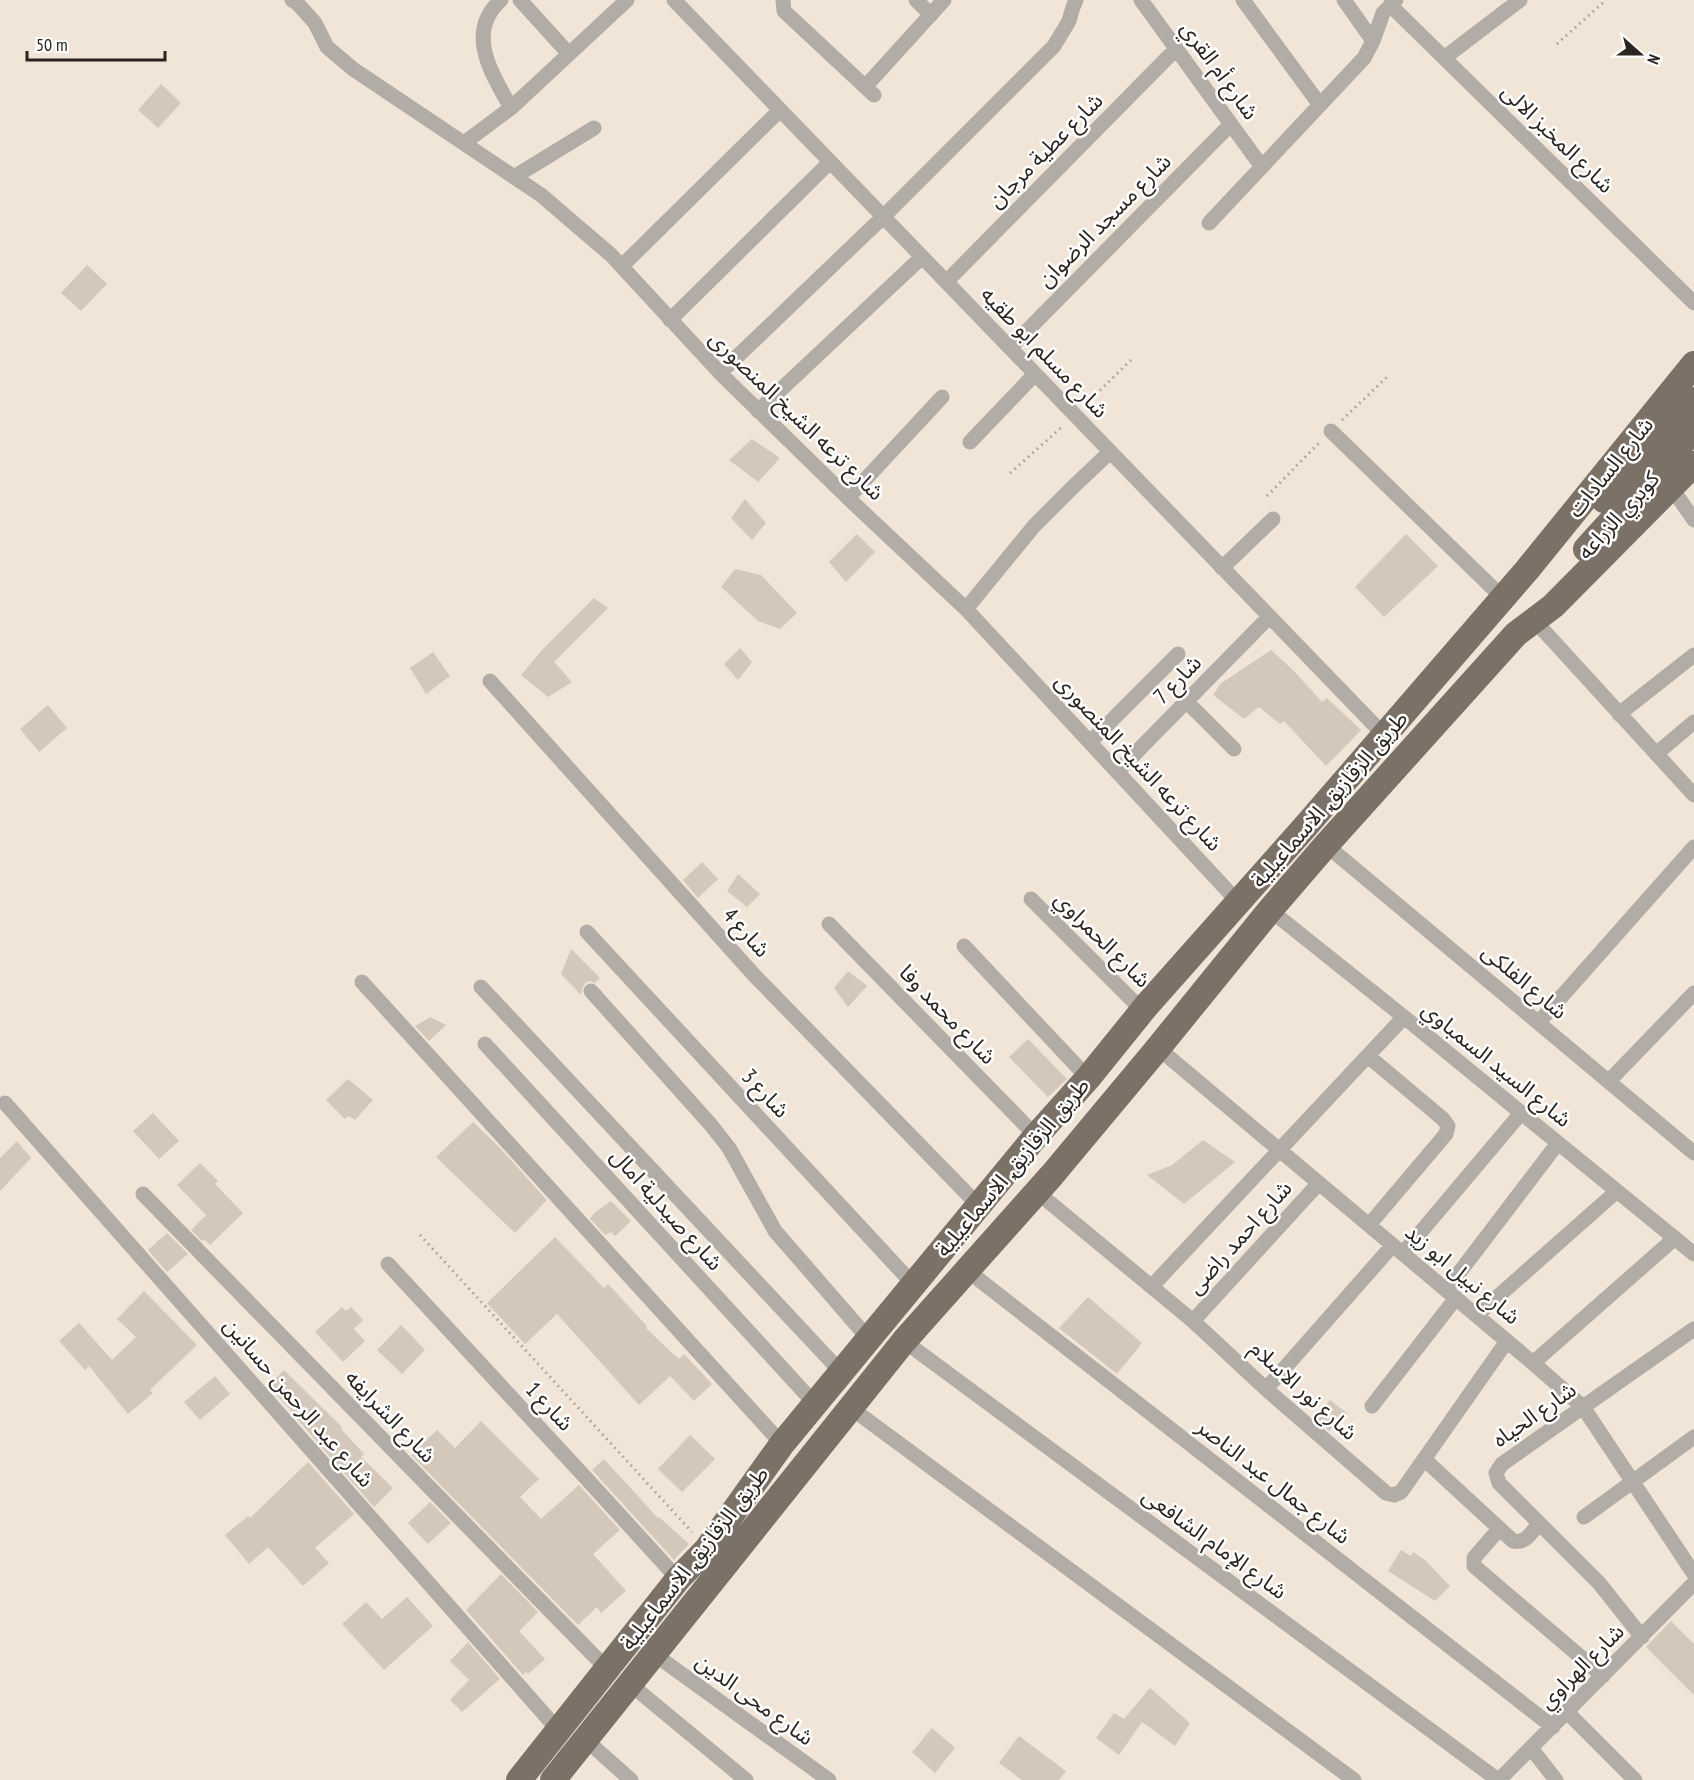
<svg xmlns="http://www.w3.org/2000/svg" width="1694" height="1780" font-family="'PT Sans Narrow','Noto Sans Arabic',sans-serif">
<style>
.building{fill:#d4c8bb}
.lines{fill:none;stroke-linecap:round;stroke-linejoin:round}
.path{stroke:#a79d93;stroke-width:3;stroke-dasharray:1.5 4.5;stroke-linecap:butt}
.minor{stroke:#b1aca6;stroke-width:15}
.trunk{stroke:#7b7166;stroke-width:26}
.labels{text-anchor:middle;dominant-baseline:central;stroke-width:5;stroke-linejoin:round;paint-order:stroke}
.street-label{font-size:22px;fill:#2a2520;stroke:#fff}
</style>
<rect width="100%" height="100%" fill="#f1e5d8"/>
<!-- building -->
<path class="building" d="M161,84L181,103L158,128L138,110Z
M87,265L107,284L81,311L61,293Z
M752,439L780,458L758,482L729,460Z
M745,499L766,523L752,540L731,518Z
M857,534L875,552L846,582L829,562Z
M1406,534L1438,566L1384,617L1355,587Z
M735,569L761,575L797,613L780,629L758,621L721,587Z
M594,598L608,608L554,662L572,682L548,697L521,675L543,649Z
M740,648L752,662L738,680L724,664Z
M1271,650L1295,672L1322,702L1327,698L1361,730L1326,766L1284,721L1280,724L1259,707L1244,719L1213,695L1220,684Z
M433,652L450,676L426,694L410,668Z
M48,705L67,728L39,752L20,729Z
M702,862L718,879L698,898L683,880Z
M738,874L760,894L747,907L727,891Z
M571,949L600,978L595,983L590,981L585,983L582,989L581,995L561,974Z
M848,971L867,986L848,1007L834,988Z
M430,1017L446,1025L429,1041L415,1026Z
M1028,1039L1067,1079L1048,1097L1009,1057Z
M348,1079L373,1100L355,1120L349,1116L345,1119L326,1100Z
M153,1113L179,1141L159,1159L133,1131Z
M473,1122L497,1145L547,1200L515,1233L436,1157Z
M1203,1140L1235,1162L1184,1204L1147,1175L1172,1165Z
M17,1141L31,1158L0,1191V1158Z
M200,1163L218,1181L215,1184L243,1213L210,1245L204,1239L202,1241L191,1230L206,1215L177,1185Z
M611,1201L631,1221L615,1236L611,1232L605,1235L590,1219L594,1213Z
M167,1233L188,1254L167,1272L148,1250Z
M555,1237L604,1288L608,1284L647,1326L646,1328L672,1353L679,1359L684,1354L712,1384L694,1401L670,1376L639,1405L557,1314L525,1344L487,1303Z
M144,1291L197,1345L150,1390L153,1393L128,1414L89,1366L85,1370L59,1341L79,1323L112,1360L136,1337L117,1319Z
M1088,1297L1142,1343L1117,1374L1059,1328Z
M342,1307L346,1311L351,1307L363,1320L354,1329L365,1341L343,1362L315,1332Z
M401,1325L425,1350L402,1374L377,1350Z
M284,1370L343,1428L341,1429L364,1454L361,1457L393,1488L374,1507L297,1419L298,1418L268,1386Z
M215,1376L230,1394L200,1420L184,1402Z
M1330,1400L1348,1414L1329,1431L1314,1418Z
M481,1421L539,1479L520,1497L541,1519L579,1485L620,1530L593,1554L626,1591L601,1613L597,1607L578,1625L411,1455L437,1430L455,1448Z
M690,1435L715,1459L682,1492L658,1469Z
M604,1459L658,1518L659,1517L689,1544L674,1560L592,1470Z
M308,1462L354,1514L315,1548L329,1563L303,1586L268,1547L249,1564L225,1535L248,1516L250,1518Z
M430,1502L451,1523L428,1544L408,1523Z
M1401,1550L1411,1556L1413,1552L1425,1560L1450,1586L1435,1601L1388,1571Z
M501,1574L538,1612L519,1631L545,1659L528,1674L526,1672L523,1675L466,1610Z
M407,1597L433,1626L384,1670L342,1624L366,1602L382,1619Z
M1671,1621L1694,1644V1695L1646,1647Z
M468,1642L500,1679L462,1712L450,1700L469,1680L450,1661Z
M1150,1688L1190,1723L1175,1746L1142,1722L1119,1755L1096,1738L1114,1713L1124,1719Z
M932,1728L955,1748L935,1773L912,1752Z
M1019,1736L1066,1771L1059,1780H1022L999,1763Z"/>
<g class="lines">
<!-- path -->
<path class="path" d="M1557,44L1606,0
M1087,403L1133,358
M1342,420L1389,375
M1010,473L1063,426
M1267,496L1320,442
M420,1235L692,1532"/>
<!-- minor -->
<path class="minor" d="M292,0L297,3L315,23L327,47L353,69L541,195L611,255L721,374L848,498L966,609L1239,903
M501,0C464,33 493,75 511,108
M520,0L569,54
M674,0L1384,735
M783,0L784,11L874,95
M916,0L931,15
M1141,0L1262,167
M1243,0L1320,105
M1344,0L1373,41
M1390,5L1694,303
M1444,58L1520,0
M865,87L944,0
M464,143L511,108L627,0
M514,177L594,128
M1209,223L1364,58L1373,41L1383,13L1396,0
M622,266L780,110
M946,282L1176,49
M670,320L830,162
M1010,348L1231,124
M720,373L883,217L1054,46L1069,21L1073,7L1076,0
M758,411L922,257
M1331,431L1503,598
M970,442L1035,374
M1671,487L1694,520
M848,498L942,397
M1222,568L1273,519
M966,609L1034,526L1074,486L1110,452
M1534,620L1694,795
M490,681L754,975L979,1206
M1187,702L1234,749
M1619,714L1694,655
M1090,742L1178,654
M1656,754L1694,722
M1117,772L1269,617
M1326,845L1694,1153
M1031,899L1143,1011
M1270,910L1404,1017L1694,1254
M829,924L1036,1136
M587,932L913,1284
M964,946L1088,1078
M362,982L782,1444
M481,987L841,1372
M591,991L711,1125L729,1148L775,1231L868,1338
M1539,1022L1694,847
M485,1044L815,1404
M1158,1048L1533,1363L1583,1407L1694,1574
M1368,1056L1443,1119L1448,1126L1446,1134L1369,1225
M1609,1081L1694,993
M5,1103L559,1731
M1037,1192L1193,1321L1266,1389L1386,1493L1394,1495L1401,1492L1507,1341
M143,1194L607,1669
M1403,1253L1521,1113
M388,1264L585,1477L678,1579
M968,1271L1553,1727
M1152,1286L1404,1017
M1446,1290L1558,1143
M1477,1315L1617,1191
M1193,1321L1319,1183
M904,1341L1498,1780
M1533,1363L1675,1238
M1266,1389L1393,1245
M1372,1406L1456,1298
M851,1408L1354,1780
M1424,1459L1513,1541C1526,1544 1532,1532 1539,1523
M1584,1517L1694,1437
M1499,1529L1474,1558V1566L1603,1676
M1642,1637L1599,1583L1499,1483L1496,1473L1502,1464L1694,1329
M654,1654L829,1780
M630,1684L746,1780
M1567,1712L1635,1780
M586,1740L631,1780
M1531,1748L1556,1780
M1499,1780L1694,1583"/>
<!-- trunk -->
<path class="trunk" d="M1604,500L1694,400
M1586,549L1694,430
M519,1780L678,1579L707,1549L782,1444L1036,1136L1088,1078L1147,1005L1305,827L1527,570L1694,364
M553,1780L904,1341L1052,1175L1158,1048L1270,910L1326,845L1516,634L1553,606L1694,464"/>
</g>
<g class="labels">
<!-- street labels -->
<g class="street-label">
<text transform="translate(1220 70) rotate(54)">شارع أم القري</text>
<text transform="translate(1558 138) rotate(44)">شارع المخبز الالى</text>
<text transform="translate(1045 150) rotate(-45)">شارع عطية مرجان</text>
<text transform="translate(1104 220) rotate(-45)">شارع مسجد الرضوان</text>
<text transform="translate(1045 352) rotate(46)">شارع مسلم ابو طقيه</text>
<text transform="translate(797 415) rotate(44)">شارع ترعه الشيخ المنصورى</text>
<text transform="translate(1610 467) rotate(-51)">شارع السادات</text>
<text transform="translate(1618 515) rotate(-48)">كوبري الزراعه</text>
<text transform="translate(1177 679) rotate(-46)">شارع 7</text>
<text transform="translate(1139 762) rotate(47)">شارع ترعه الشيخ المنصورى</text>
<text transform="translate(1329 799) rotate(-49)">طريق الزقازيق, الاسماعيلية</text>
<text transform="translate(747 932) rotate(48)">شارع 4</text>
<text transform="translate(1103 939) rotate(45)">شارع الحمراوي</text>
<text transform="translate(1525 981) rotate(40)">شارع الفلكى</text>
<text transform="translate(948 1014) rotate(46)">شارع محمد وفا</text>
<text transform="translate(1497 1064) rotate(39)">شارع السيد السمباوي</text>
<text transform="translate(766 1093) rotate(47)">شارع 3</text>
<text transform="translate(1012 1167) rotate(-50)">طريق الزقازيق, الاسماعيلية</text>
<text transform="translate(667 1209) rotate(48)">شارع صيدلية امال</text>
<text transform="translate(1239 1237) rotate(-48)">شارع احمد راضى</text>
<text transform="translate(1463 1274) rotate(40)">شارع نبيل ابو زيد</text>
<text transform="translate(1304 1390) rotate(42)">شارع نور الاسلام</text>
<text transform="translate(299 1402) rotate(49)">شارع عبد الرحمن حسانين</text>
<text transform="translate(550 1406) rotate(47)">شارع 1</text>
<text transform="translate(1534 1414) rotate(-35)">شارع الحياه</text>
<text transform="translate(391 1416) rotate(46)">شارع الشرايفه</text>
<text transform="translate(1274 1481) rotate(38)">شارع جمال عبد الناصر</text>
<text transform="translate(1215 1543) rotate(36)">شارع الإمام الشافعى</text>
<text transform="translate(694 1558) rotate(-52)">طريق الزقازيق, الاسماعيلية</text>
<text transform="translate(1581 1666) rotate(-45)">شارع الهراوي</text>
<text transform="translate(755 1699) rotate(36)">شارع محى الدين</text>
</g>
</g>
<!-- north arrow -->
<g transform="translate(1640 54) rotate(111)" stroke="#ffffff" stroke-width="4.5" paint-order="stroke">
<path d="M0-4.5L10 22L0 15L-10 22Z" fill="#2a2520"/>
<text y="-9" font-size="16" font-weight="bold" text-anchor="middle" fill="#2a2520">N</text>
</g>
<!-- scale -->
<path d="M27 51v9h138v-9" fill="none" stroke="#2a2520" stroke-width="3"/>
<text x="36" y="51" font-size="18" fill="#2a2520" stroke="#ffffff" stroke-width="4.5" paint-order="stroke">50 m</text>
</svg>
